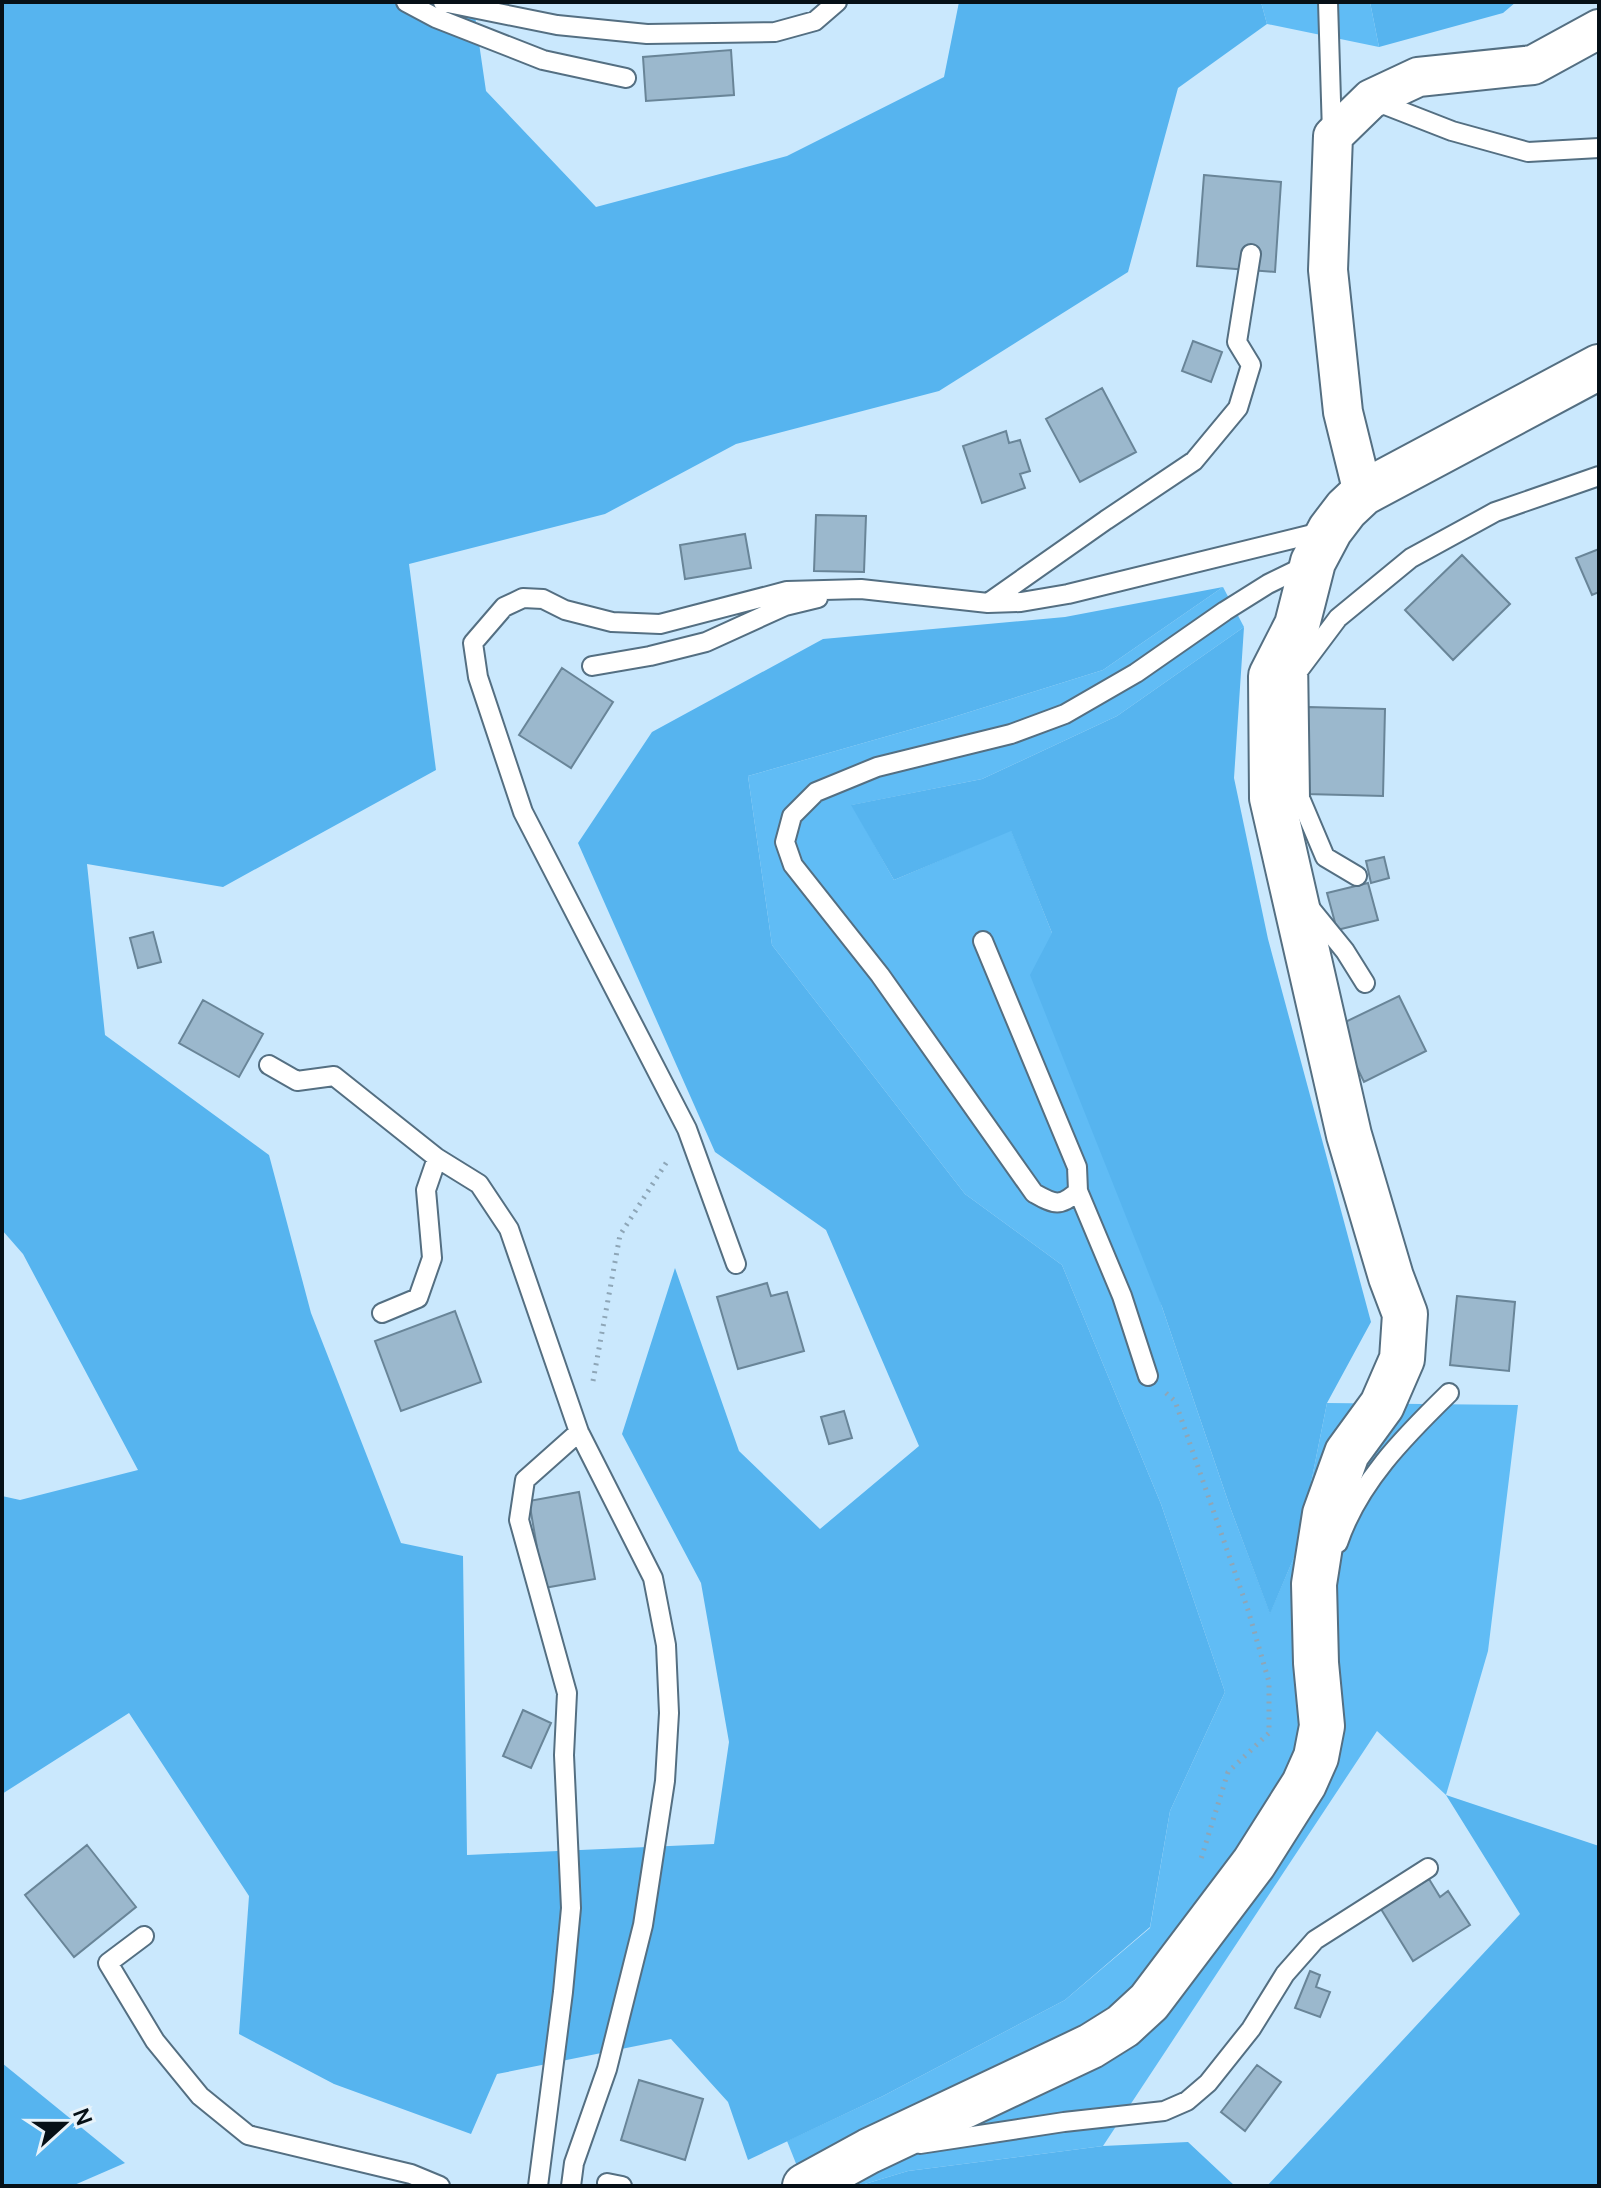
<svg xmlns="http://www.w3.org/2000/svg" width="1601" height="2188" font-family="Manrope,sans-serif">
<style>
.green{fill:#60bcf5}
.forest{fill:#56b4ef}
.building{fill:#9bb8cd;stroke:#698598;stroke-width:2}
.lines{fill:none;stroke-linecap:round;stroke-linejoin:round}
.lane-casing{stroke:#546f82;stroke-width:22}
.street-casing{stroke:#546f82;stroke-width:42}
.secondary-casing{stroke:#546f82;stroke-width:48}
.path{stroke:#8ea6b7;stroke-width:5;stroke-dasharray:2 6;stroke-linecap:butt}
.lane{stroke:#fff;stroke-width:18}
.street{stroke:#fff;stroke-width:38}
.secondary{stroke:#fff;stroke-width:44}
</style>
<rect width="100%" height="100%" fill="#cae8fd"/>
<!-- green -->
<path class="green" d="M1261,2H1370L1379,47L1267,24Z
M1223,587L1244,627L1117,716L982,779L852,805L894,880L1011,830L1052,933L1162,1307L1230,1507L1270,1613L1298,1548L1327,1403L1518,1405L1488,1651L1446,1795L1377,1731L1103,2146L908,2171L858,2186H805L787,2141L883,2096L1065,2000L1150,1928L1170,1811L1225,1692L1161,1504L1062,1265L965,1194L772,945L748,776L944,720L1103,670Z"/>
<!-- forest -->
<path class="forest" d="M2,2H473L486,91L596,207L787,156L944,77L959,2H1261L1267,24L1178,88L1128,272L939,391L736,444L605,514L409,564L436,770L223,887L87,864L105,1035L269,1155L311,1313L401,1543L463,1556L467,1855L714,1844L729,1742L701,1583L622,1434L675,1268L739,1451L820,1529L919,1446L826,1230L715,1152L578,843L652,732L823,639L1065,617L1223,587L1103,670L944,720L748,776L772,945L965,1194L1062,1265L1161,1504L1225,1692L1170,1811L1150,1927L1065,2000L883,2096L748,2160L728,2102L671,2039L497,2074L471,2134L334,2084L239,2034L249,1896L129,1713L2,1794V1496L20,1500L138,1470L23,1254L2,1230Z
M1370,2H1516L1503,13L1379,47Z
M1244,627L1234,778L1268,939L1371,1322L1327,1403L1298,1548L1270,1614L1230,1507L1162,1307L1030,975L1052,933L1011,831L894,880L851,805L982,779L1117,716Z
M1446,1795L1599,1846V2186H1267L1520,1914Z
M2,2063L125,2163L72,2186H2Z
M1188,2142L1235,2186H858L908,2171L1103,2146Z"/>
<!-- building -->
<path class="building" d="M731,50L734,95L646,101L643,57Z
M1204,175L1281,182L1275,272L1197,266Z
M1193,341L1222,352L1211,382L1182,371Z
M1102,388L1136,452L1080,482L1046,419Z
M1006,431L1009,443L1020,440L1030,471L1020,474L1025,488L982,503L963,446Z
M816,515L866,516L864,572L814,571Z
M745,534L751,568L685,579L680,545Z
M1599,549V592L1592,595L1576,558Z
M1462,555L1510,604L1453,660L1405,610Z
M562,668L613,702L571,768L519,735Z
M1308,707L1385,709L1383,796L1306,794Z
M1384,857L1389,878L1371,883L1366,861Z
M1368,883L1378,920L1337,930L1327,893Z
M153,932L161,962L138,968L130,938Z
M1399,996L1426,1051L1364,1082L1337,1026Z
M203,1000L263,1034L239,1077L179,1043Z
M767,1283L771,1296L787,1292L804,1351L738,1369L717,1297Z
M1457,1296L1515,1302L1509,1371L1450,1365Z
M455,1311L481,1382L401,1411L375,1341Z
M844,1411L852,1438L829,1444L821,1417Z
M579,1492L595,1579L544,1588L529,1501Z
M523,1710L551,1723L531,1768L503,1756Z
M87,1845L136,1907L74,1957L25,1895Z
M1429,1879L1440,1897L1448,1891L1470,1925L1413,1961L1381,1909Z
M1310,1971L1320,1975L1316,1987L1330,1992L1320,2017L1295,2008Z
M1257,2065L1281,2082L1245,2131L1221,2112Z
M639,2080L703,2099L685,2160L621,2140Z"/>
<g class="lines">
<!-- lane casing -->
<g class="lane-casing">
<path id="lane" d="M406,2L436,18L543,60L626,78
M443,2L557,25L647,34L775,32L815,21L837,2
M1328,2L1332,133
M1375,101L1452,131L1528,152L1599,148
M988,603L1106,520L1194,461L1238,408L1251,365L1237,342L1251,254
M1298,658L1300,798L1325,857L1357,876
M592,666L650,656L706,642L785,606L818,598
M1299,670L1338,618L1411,558L1495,512L1599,476
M1310,908L1345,951L1365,983
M983,941L1077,1167L1078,1191C1060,1208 1054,1204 1034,1193L880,975L793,865L785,842L792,816L816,792L877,767L1011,734L1065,714L1136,673L1225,611L1268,584L1307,565
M269,1065L297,1081L334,1076L437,1158L479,1184L509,1229L579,1432L653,1578L666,1645L669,1713L665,1781L643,1925L607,2069L574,2163L571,2186
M1078,1191L1122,1296L1148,1376
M736,1264L687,1129L523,812L478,677L473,643L504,607L523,598L543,599L565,610L612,622L660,624L787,591L861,589L988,603L1021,602L1068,594L1325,531
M382,1313L418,1298L432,1258L426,1190L437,1158
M1338,1543C1358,1483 1405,1436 1449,1393
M144,1936L108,1963L155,2041L200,2096L248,2135L411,2174L440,2186
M920,2144L1064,2122L1164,2111L1187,2101L1208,2083L1251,2029L1285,1974L1315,1940L1428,1868
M607,2183L622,2186
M538,2186L563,1992L571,1908L564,1755L567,1693L519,1520L525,1480L579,1432"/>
</g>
<!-- street casing -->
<g class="street-casing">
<path id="street" d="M1363,493L1343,412L1328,270L1333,136L1371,99L1418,77L1533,65L1599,29"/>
</g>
<!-- secondary casing -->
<g class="secondary-casing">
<path id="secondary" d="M805,2186L869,2151L1091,2046L1123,2026L1149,2002L1254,1863L1304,1784L1316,1757L1322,1726L1316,1663L1314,1584L1325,1514L1347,1453L1382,1405L1402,1359L1405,1314L1391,1277L1349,1135L1272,798L1271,676L1297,625L1313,562L1330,530L1346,509L1363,493L1599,367"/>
</g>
<!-- path -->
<path class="path" d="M593,1381L620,1235L668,1160
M1166,1393L1175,1401L1248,1610L1269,1682V1733L1228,1772L1200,1862"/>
<!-- lane -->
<use href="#lane" class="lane"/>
<!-- street -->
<use href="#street" class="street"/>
<!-- secondary -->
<use href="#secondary" class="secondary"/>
</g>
<!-- border -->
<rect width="1601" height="2188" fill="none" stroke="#061017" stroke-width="8"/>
<!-- north arrow -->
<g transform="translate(64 2124) rotate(69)" stroke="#e7f3fb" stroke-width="6" paint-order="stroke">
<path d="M0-6L14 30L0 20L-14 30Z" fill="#061017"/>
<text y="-12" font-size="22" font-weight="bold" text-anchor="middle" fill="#061017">N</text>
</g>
</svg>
